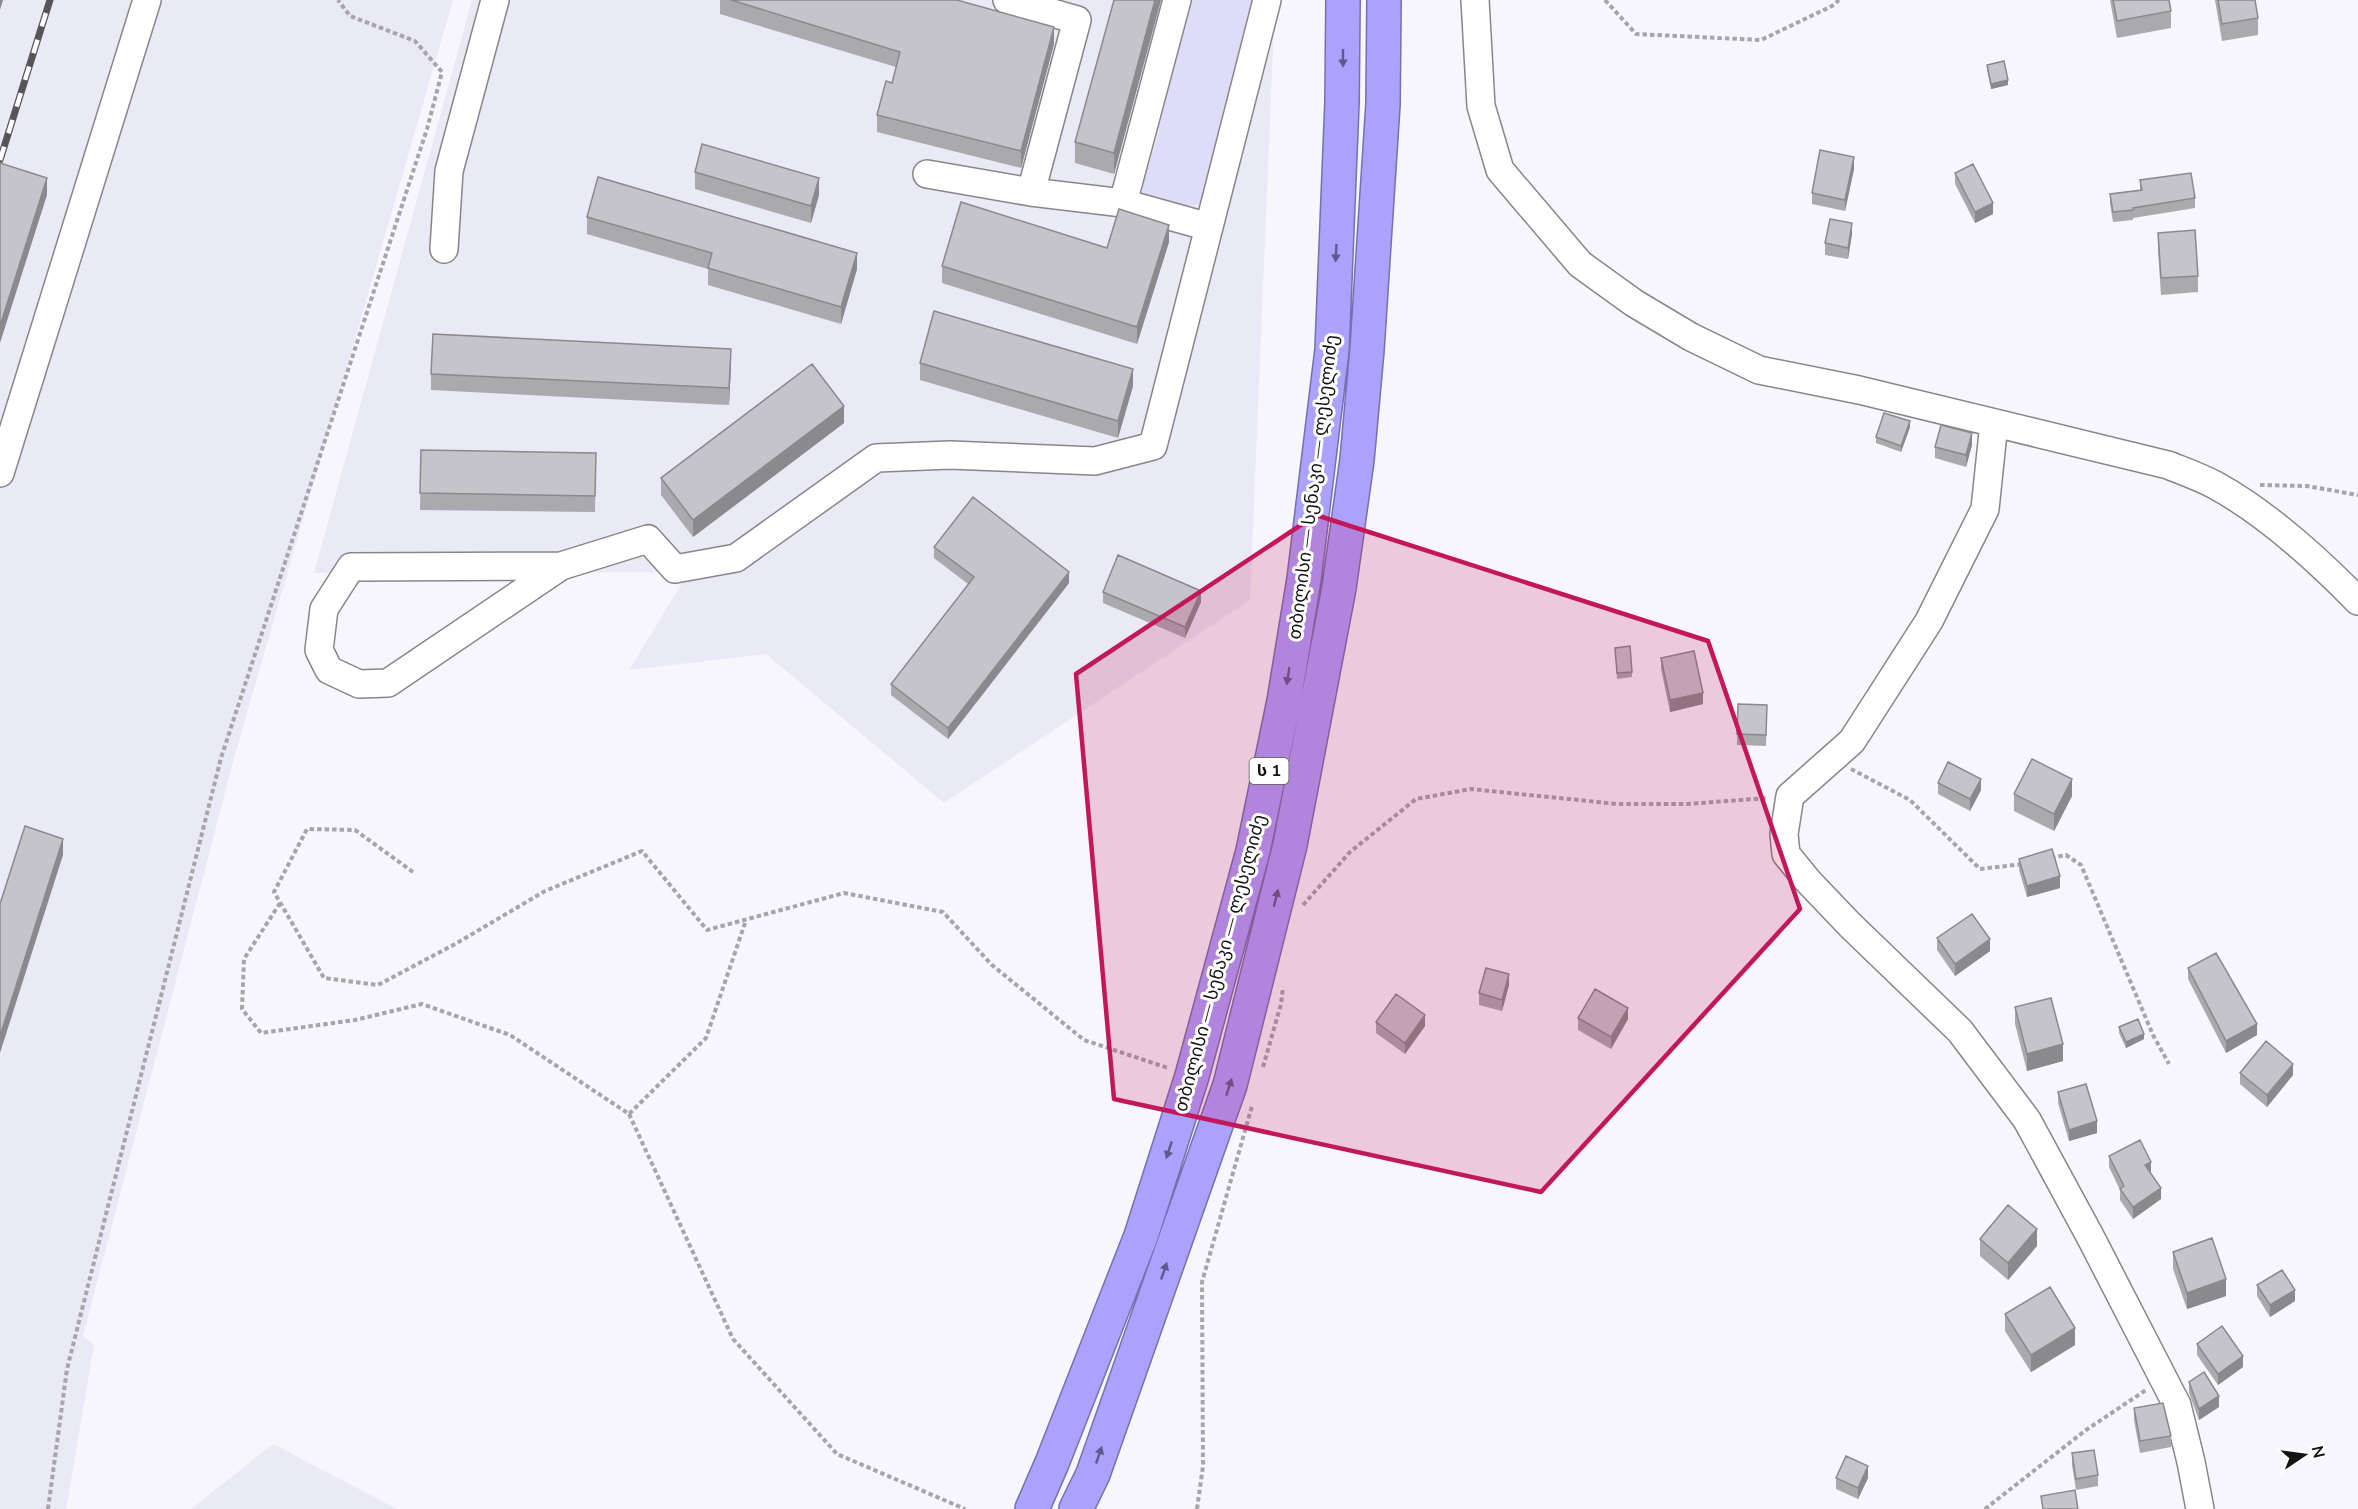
<svg xmlns="http://www.w3.org/2000/svg" width="2358" height="1509" font-family="'Nunito Sans','Noto Sans Georgian',sans-serif">
<style>
.built{fill:#eae9f6}
.green{fill:#dedcf9}
.lines{fill:none;stroke-linecap:round;stroke-linejoin:round}
.minor-casing{stroke:#87868b;stroke-width:30}
.highway-casing{stroke:#7770ad;stroke-width:36}
.path{stroke:#a6a5a9;stroke-width:4;stroke-dasharray:4.5 3;stroke-linecap:butt}
.minor{stroke:#fff;stroke-width:27}
.highway{stroke:#ada1fe;stroke-width:33}
.rail-casing{stroke:#565558;stroke-width:7}
.rail{stroke:#fff;stroke-width:4.5;stroke-dasharray:14;stroke-linecap:butt}
.wall{fill:#a9a9ae}
.shaded-wall{fill:#8a898d}
.building{fill:#c5c4ca;stroke:#8a898d;stroke-width:1.5}
.oneway{fill:#605a8a}
.marked{fill:#c2185b;fill-opacity:0.2;stroke:#c2185b;stroke-width:4.5;stroke-linejoin:round}
.labels{text-anchor:middle;dominant-baseline:central;stroke-width:6;stroke-linejoin:round;paint-order:stroke}
.shield{fill:#fff;stroke:#5a5a5c;stroke-width:1.5}
.shield-label{font-size:16px;font-weight:bold;fill:#141416}
.street-label{font-size:18px;fill:#141416;stroke:#fff}
</style>
<rect width="100%" height="100%" fill="#f7f6fc"/>
<!-- built -->
<path class="built" d="M0,0H453L234,758L83,1336L94,1345L66,1509H0Z
M472,0H1275L1250,600L944,803L766,654L629,670L689,572L314,573Z
M273,1444L397,1509H191Z"/>
<!-- green -->
<path class="green" d="M1185,0H1261L1203,202C1191,210 1143,204 1142,187L1160,129L1149,126Z"/>
<g class="lines">
<!-- minor casing -->
<g class="minor-casing">
<path id="minor" d="M1007,0L1077,20L1031,192
M1475,0L1481,106L1500,170L1580,264L1634,303L1691,337L1759,370L1859,390L2168,465C2183,471 2200,477 2215,485C2268,514 2316,558 2358,601
M927,174L1031,192L1123,203L1209,227
M1123,203L1177,0
M444,249L449,171L495,0
M1994,423L1985,509L1929,621L1852,741L1790,796L1784,834L1786,854L1808,881L1850,925L1960,1031L2027,1120L2091,1238L2177,1405L2191,1462L2200,1509
M0,473L147,0
M561,566L351,567L324,609L319,650L329,670L359,684L388,683L561,566L648,539L675,569L736,558L876,458L950,455L1095,461L1153,446L1267,0"/>
</g>
<!-- highway casing -->
<g class="highway-casing">
<path id="highway" d="M1032,1509L1052,1463L1141,1236L1192,1076L1253,851L1284,701L1304,579L1332,350L1342,102L1343,0
M1076,1509L1093,1474L1230,1085L1290,845L1339,588L1357,460L1367,350L1383,104L1384,0"/>
</g>
<!-- path -->
<path class="path" d="M1605,0L1636,34L1761,40L1832,6L1839,0
M2260,485L2307,486L2358,495
M1851,769L1910,800L1980,869L2023,864
M2051,858L2066,855L2081,865L2153,1035L2169,1064
M413,872L355,830L307,829L274,892L324,978L378,985L457,943L545,891L642,851L707,930L844,893L943,912L992,965L1084,1040L1168,1068
M280,903L244,959L242,1009L261,1033L355,1020L422,1004L510,1035L629,1114L706,1038L746,920
M1303,905L1350,852L1416,799L1471,789L1617,804H1688L1767,798
M1263,1067L1281,1004L1283,987
M629,1114L733,1339L837,1454L965,1509
M48,1509L67,1369L221,758L427,129L442,72L415,41L350,16L338,0
M1197,1509L1203,1466L1202,1282L1252,1106
M1985,1509L2086,1430L2146,1390"/>
<!-- minor -->
<use href="#minor" class="minor"/>
<!-- highway -->
<use href="#highway" class="highway"/>
<!-- rail casing -->
<g class="rail-casing">
<path id="rail" d="M0,160L50,0"/>
</g>
<!-- rail -->
<use href="#rail" class="rail"/>
</g>
<!-- wall -->
<path class="wall" d="M720,0H957L1054,44L1021,168L877,132V115L892,83L896,67L720,14Z
M1161,0L1114,174L1075,163V142Z
M2110,0H2169L2171,11V28L2117,38Z
M2215,0H2255L2258,18V35L2222,41Z
M1987,65L2008,85L1991,89L1987,70Z
M1854,169L1845,211L1812,204V193Z
M695,172L819,195L811,223L695,189Z
M1955,173L1993,214L1975,223L1955,184Z
M2140,180L2195,198V208L2133,218V220L2113,222L2110,204V194L2140,190Z
M587,217L857,269L841,324L708,285V269L587,234Z
M2158,233L2198,276V292L2161,295L2158,250Z
M1852,234L1848,259L1825,255V243Z
M1169,242L1137,344L942,283V266Z
M920,363L1133,386L1118,438L920,380Z
M731,365L729,405L431,390V374Z
M844,423L693,537L661,495V478Z
M1910,427L1901,452L1876,443V437Z
M1972,445L1966,467L1935,458V447Z
M421,450L596,453L595,512L420,510Z
M934,547L1069,583L948,739L891,695V684L968,584L934,558Z
M1103,592L1201,602L1185,638L1103,603Z
M1615,648L1632,672V677L1617,679Z
M1661,658L1703,704L1670,712L1661,669Z
M1767,716L1766,746L1737,745V734Z
M1938,783L1981,790L1970,811L1938,794Z
M2014,794L2072,796L2054,831L2014,811Z
M2019,859L2060,888L2027,897L2019,870Z
M1937,938L1990,951L1955,976L1937,950Z
M2188,968L2257,1035L2226,1053L2188,979Z
M1509,985L1502,1011L1479,1005V993Z
M2015,1007L2063,1061L2027,1071L2015,1024Z
M1578,1018L1628,1019L1611,1049L1578,1030Z
M1376,1022L1425,1026L1405,1054L1376,1033Z
M2119,1027L2144,1039L2126,1048L2119,1033Z
M2240,1073L2293,1075L2267,1107L2240,1084Z
M2058,1092L2097,1133L2069,1141L2058,1103Z
M2109,1156L2151,1173L2161,1199L2133,1219L2120,1200V1190L2109,1167Z
M1980,1239L2037,1246L2008,1280L1980,1256Z
M2173,1252L2226,1296L2187,1309L2173,1269Z
M2257,1285L2295,1301L2270,1317L2257,1296Z
M2005,1314L2075,1345L2031,1372L2005,1331Z
M2197,1344L2243,1367L2218,1385L2197,1355Z
M2189,1382L2219,1407L2199,1420L2189,1393Z
M2134,1408L2171,1436V1447L2140,1453L2134,1420Z
M2072,1453L2098,1475V1486L2076,1490L2072,1465Z
M1836,1478H1868L1858,1499L1836,1489Z"/>
<!-- shaded-wall -->
<path class="shaded-wall" d="M0,0H3L0,10Z
M1155,0H1161L1114,174V153Z
M1054,27V44L1021,168V151Z
M2008,80V85L1991,89V84Z
M1854,157V169L1845,211V200Z
M47,178V195L0,343V326Z
M819,178V195L811,223V206Z
M1993,203V214L1975,223V212Z
M1852,223V234L1848,259V248Z
M1169,225V242L1137,344V327Z
M857,253V269L841,324V307Z
M731,349V365L729,405V388Z
M1133,369V386L1118,438V421Z
M844,406V423L693,537V520Z
M1910,421V427L1901,452V446Z
M1972,433V445L1966,467V455Z
M1069,572V583L948,739V728Z
M1201,591V602L1185,638V627Z
M1703,693V704L1670,712V700Z
M1981,779V790L1970,811V799Z
M2072,779V796L2054,831V814Z
M63,839V855L0,1053V1036Z
M2060,876V888L2027,897V886Z
M1990,939V951L1955,976V964Z
M1509,974V985L1502,1011V1000Z
M1628,1008V1019L1611,1049V1037Z
M1425,1015V1026L1405,1054V1043Z
M2257,1024V1035L2226,1053V1041Z
M2144,1034V1039L2126,1048V1042Z
M2063,1044V1061L2027,1071V1054Z
M2293,1064V1075L2267,1107V1095Z
M2097,1121V1133L2069,1141V1130Z
M2151,1162V1173L2145,1165Z
M2161,1188V1199L2133,1219V1207Z
M2037,1229V1246L2008,1280V1263Z
M2226,1279V1296L2187,1309V1293Z
M2295,1290V1301L2270,1317V1305Z
M2075,1328V1345L2031,1372V1355Z
M2243,1356V1367L2218,1385V1374Z
M2219,1396V1407L2199,1420V1409Z
M1868,1466V1478L1858,1499V1488Z"/>
<!-- building -->
<path class="building" d="M731,0H957L1054,27L1021,151L877,115L886,81L892,83L900,52Z
M1114,0H1155L1114,153L1075,142Z
M2113,0H2169L2171,11L2117,21Z
M2218,0H2255L2258,18L2222,24Z
M2004,61L2008,80L1991,84L1987,65Z
M702,144L819,178L811,206L695,172Z
M1820,150L1854,157L1845,200L1812,193Z
M0,163L47,178L0,326Z
M1973,164L1993,203L1975,212L1955,173Z
M2191,173L2195,198L2133,208V210L2113,212L2110,194L2142,190L2140,180Z
M598,177L857,253L841,307L708,268L712,253L587,217Z
M961,202L1107,248L1119,209L1169,225L1137,327L942,266Z
M1830,219L1852,223L1848,248L1825,243Z
M2195,230L2198,276L2161,278L2158,233Z
M934,311L1133,369L1118,421L920,363Z
M433,334L731,349L729,388L431,374Z
M812,364L844,406L693,520L661,478Z
M1884,413L1910,421L1901,446L1876,437Z
M1941,425L1972,433L1966,455L1935,447Z
M421,450L596,453L595,496L420,493Z
M973,497L1069,572L948,728L891,684L974,577L934,547Z
M1118,555L1201,591L1185,627L1103,592Z
M1630,646L1632,672L1617,673L1615,648Z
M1694,651L1703,693L1670,700L1661,658Z
M1738,704L1767,705L1766,735L1737,734Z
M2032,759L2072,779L2054,814L2014,794Z
M1948,762L1981,779L1970,799L1938,783Z
M25,826L63,839L0,1036V904Z
M2052,849L2060,876L2027,886L2019,859Z
M1972,914L1990,939L1955,964L1937,938Z
M2216,953L2257,1024L2226,1041L2188,968Z
M1486,968L1509,974L1502,1000L1479,993Z
M1595,989L1628,1008L1611,1037L1578,1018Z
M1396,994L1425,1015L1405,1043L1376,1022Z
M2051,998L2063,1044L2027,1054L2015,1007Z
M2138,1019L2144,1034L2126,1042L2119,1027Z
M2266,1041L2293,1064L2267,1095L2240,1073Z
M2086,1084L2097,1121L2069,1130L2058,1092Z
M2140,1140L2151,1162L2145,1165L2161,1188L2133,1207L2120,1189L2124,1186L2109,1156Z
M2008,1205L2037,1229L2008,1263L1980,1239Z
M2212,1238L2226,1279L2187,1293L2173,1252Z
M2282,1270L2295,1290L2270,1305L2257,1285Z
M2050,1287L2075,1328L2031,1355L2005,1314Z
M2222,1326L2243,1356L2218,1374L2197,1344Z
M2204,1372L2219,1396L2199,1409L2189,1382Z
M2163,1403L2171,1436L2140,1441L2134,1408Z
M2094,1450L2098,1475L2076,1479L2072,1453Z
M1846,1456L1868,1466L1858,1488L1836,1478Z
M2075,1490L2078,1509H2043L2041,1496Z"/>
<!-- one-way arrows -->
<defs><path id="oneway-solid" d="M-6-.8H1V-3.2L6.5 0L1 3.2V.8H-6Z" transform="scale(1.5)"/></defs>
<g class="oneway">
<use href="#oneway-solid" transform="translate(1343 58) rotate(90)"/>
<use href="#oneway-solid" transform="translate(1336 253) rotate(93)"/>
<use href="#oneway-solid" transform="translate(1288 676) rotate(99)"/>
<use href="#oneway-solid" transform="translate(1276 898) rotate(-76)"/>
<use href="#oneway-solid" transform="translate(1229 1087) rotate(-72)"/>
<use href="#oneway-solid" transform="translate(1169 1150) rotate(108)"/>
<use href="#oneway-solid" transform="translate(1164 1271) rotate(-71)"/>
<use href="#oneway-solid" transform="translate(1099 1455) rotate(-71)"/>
</g>
<!-- marked area -->
<path class="marked" d="M1316,515L1708,641L1800,909L1541,1192L1114,1099L1076,674Z"/>
<g class="labels">
<!-- shield labels -->
<rect class="shield" x="1249.5" y="758" width="39" height="26" rx="4.5"/>
<g class="shield-label">
<text x="1269" y="771">ს 1</text>
</g>
<!-- street labels -->
<g class="street-label">
<text transform="translate(1313 487) rotate(-83)">თბილისი — სენაკი — ლესელიძე</text>
<text transform="translate(1220 963) rotate(-75)">თბილისი — სენაკი — ლესელიძე</text>
</g>
</g>
<!-- north arrow -->
<g transform="translate(2304 1455) rotate(77)" stroke="#ffffff" stroke-width="4.5" paint-order="stroke">
<path d="M0-4.5L10 22L0 15L-10 22Z" fill="#141416"/>
<text y="-9" font-size="16" font-weight="bold" text-anchor="middle" fill="#141416">N</text>
</g>
</svg>
